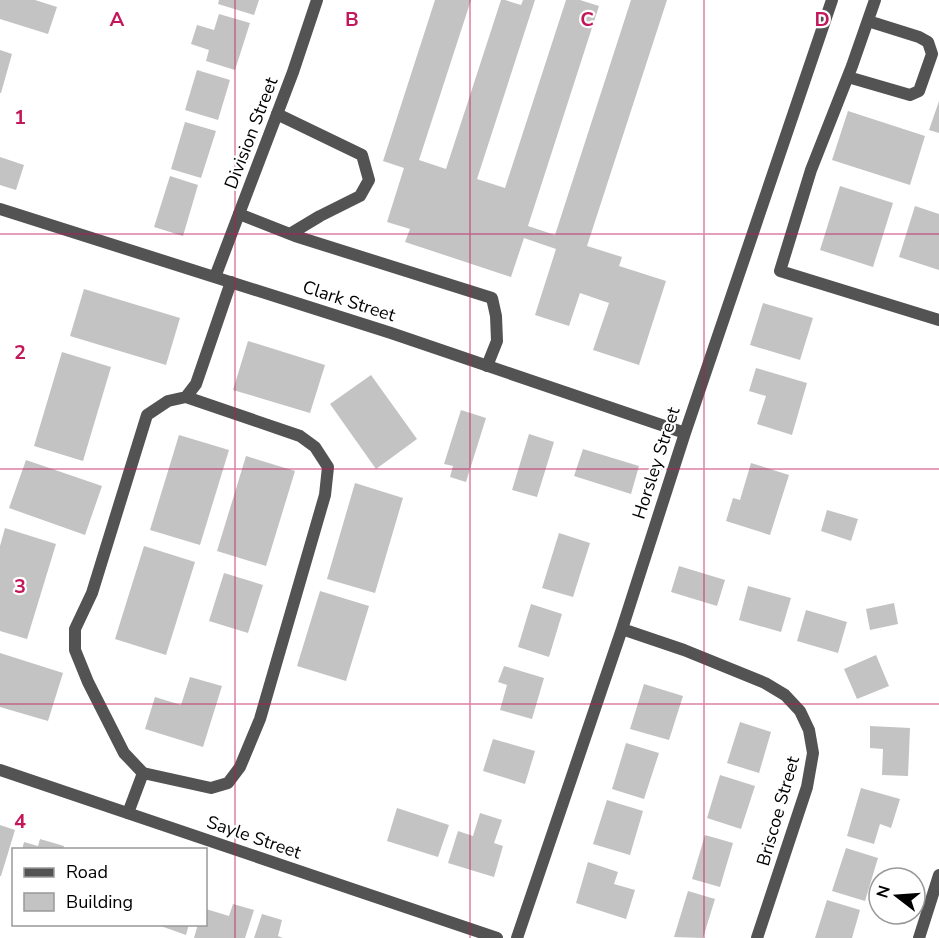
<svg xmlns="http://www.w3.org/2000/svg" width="939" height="938" font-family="'Nunito Sans',sans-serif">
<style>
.building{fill:#c3c3c3}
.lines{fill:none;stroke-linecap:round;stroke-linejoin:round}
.service{stroke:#535353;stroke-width:12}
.minor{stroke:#535353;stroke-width:12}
.tertiary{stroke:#535353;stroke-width:12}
.grid{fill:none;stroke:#c2185b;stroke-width:1.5;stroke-opacity:0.55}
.labels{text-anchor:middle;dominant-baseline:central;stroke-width:4.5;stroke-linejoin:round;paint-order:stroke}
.street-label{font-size:18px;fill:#000;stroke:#fff}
.grid-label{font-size:20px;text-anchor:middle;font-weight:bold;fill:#c2185b;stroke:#fff;stroke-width:4.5;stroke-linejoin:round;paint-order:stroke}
</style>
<rect width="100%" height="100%" fill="#fff"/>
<!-- building -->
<path class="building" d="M0,0H35L57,7L48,34L0,19Z
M219,0H259L254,15L218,4Z
M435,0H471L419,160L446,169L501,0H505L521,5L523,0H535L477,179L505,188L566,0H580L599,6L528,226L555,235L631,0H667L587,246L622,257L619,266L666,281L639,365L593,350L609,303L580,293L569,326L535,315L556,249L524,238L511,277L405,242L410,229L387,222L404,168L383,161Z
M219,14L250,23L235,70L206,61L209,50L191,44L197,25L214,30Z
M0,50L12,54L1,93H0Z
M197,70L230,80L218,120L185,110Z
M939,101V133L929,130Z
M848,111L925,136L910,185L832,160Z
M185,122L216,131L201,178L171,169Z
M0,157L24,165L16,190L0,185Z
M170,176L198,185L183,236L154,227Z
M840,186L893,203L873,267L820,250Z
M915,206L939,214V270L899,257Z
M84,289L180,318L166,365L70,336Z
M763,303L813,318L800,360L750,345Z
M248,341L325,365L310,413L233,390Z
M62,352L111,367L83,461L34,446Z
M756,368L807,383L792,435L757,424L766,396L749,391Z
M371,375L417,439L376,469L330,404Z
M461,410L486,418L466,482L450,477L453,466L444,464Z
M529,434L554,442L537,497L512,490Z
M179,435L229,450L200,545L150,530Z
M583,449L639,466L631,494L574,476Z
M246,456L295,471L266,566L217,551Z
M26,460L102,486L85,535L9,508Z
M751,463L789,475L770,535L726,521L733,498L740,500Z
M355,483L403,498L375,593L327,579Z
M827,510L858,519L851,541L821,531Z
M5,528L56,544L27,639L0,631V546Z
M559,533L590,543L573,597L542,588Z
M144,546L195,562L166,655L115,639Z
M679,566L725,580L717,606L671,592Z
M224,573L263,585L248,633L209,621Z
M748,586L791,598L781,632L739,620Z
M320,591L369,606L346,681L297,666Z
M894,603L898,624L870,630L866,609Z
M531,604L562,614L549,657L518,647Z
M806,610L847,622L838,653L797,641Z
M0,653L63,673L48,721L0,707Z
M876,655L889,686L857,699L844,669Z
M504,666L544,678L532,719L500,710L507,685L498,682Z
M190,677L222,686L203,747L145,729L155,697L181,705Z
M644,684L683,696L669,740L630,729Z
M740,722L771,732L759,773L727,763Z
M870,726L910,728L908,776L882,775L883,749L870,748Z
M493,739L535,751L525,784L483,771Z
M626,743L659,753L644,799L612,789Z
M720,775L755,786L741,829L707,818Z
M861,788L900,799L891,828L880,824L874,844L847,836Z
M607,800L643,811L630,855L593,844Z
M397,808L449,825L438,857L387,841Z
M480,813L502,820L494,843L503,846L494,877L448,863L458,831L473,836Z
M0,825L15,830L1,876H0Z
M705,835L733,843L720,887L692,879Z
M40,839L64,846L63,850H22L24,842L38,846Z
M846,848L878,858L865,901L832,891Z
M588,862L618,872L614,884L635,890L626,919L576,903Z
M688,891L715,899L703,938L674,937Z
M827,900L860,910L852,938H815Z
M233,904L254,910L245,938H194L198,924H206V909L229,916Z
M262,914L282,920L278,936L283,938H254Z
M155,924H189L186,935Z"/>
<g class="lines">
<!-- service -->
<path class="service" d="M875,0L852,66L811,170L780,271L939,320
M848,77L910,95L919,91L932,54L928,42L919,37L868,21
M277,114L362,155L369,180L360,196L320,216L290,234
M239,214L295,236L492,298L496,316L497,341L487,366
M143,773L211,788L228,783L240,767L260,719L325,495L328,467L315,447L300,436L186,397
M128,813L143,773L124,753L88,682L75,650V629L92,593L147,415L168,401L186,397L196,384L231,282
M919,938L939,875"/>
<!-- minor -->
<path class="minor" d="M0,209L391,333L685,433
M215,277L293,72L317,0
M622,629L684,650L765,683L785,695L800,711L809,730L813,753L807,787L757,938
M517,938L622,629L685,433L832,0"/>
<!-- tertiary -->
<path class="tertiary" d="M0,770L497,938"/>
</g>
<!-- grid -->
<path class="grid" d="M235,0V938M470,0V938M704,0V938M0,234H939M0,469H939M0,704H939"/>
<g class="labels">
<!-- street labels -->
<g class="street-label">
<text transform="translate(251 133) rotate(-69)">Division Street</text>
<text transform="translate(349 301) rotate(18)">Clark Street</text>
<text transform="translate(656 463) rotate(-72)">Horsley Street</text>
<text transform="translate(778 811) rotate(-74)">Briscoe Street</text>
<text transform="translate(254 837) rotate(19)">Sayle Street</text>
</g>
</g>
<g class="grid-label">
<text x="117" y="26">A</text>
<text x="352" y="26">B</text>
<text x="587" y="26">C</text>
<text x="822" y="26">D</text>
<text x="20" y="124">1</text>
<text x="20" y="359">2</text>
<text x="20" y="593">3</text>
<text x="20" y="828">4</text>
</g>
<!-- legend -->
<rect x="12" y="848" width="195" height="78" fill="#ffffff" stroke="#999999" stroke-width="1.5"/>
<rect x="24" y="868" width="30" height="9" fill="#535353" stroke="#999999" stroke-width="1.5"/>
<text x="66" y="878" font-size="18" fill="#000000">Road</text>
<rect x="24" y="893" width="30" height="18" fill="#c3c3c3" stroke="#999999" stroke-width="1.5"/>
<text x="66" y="908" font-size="18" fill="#000000">Building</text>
<!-- north arrow -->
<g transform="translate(897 896) rotate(287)"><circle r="28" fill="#ffffff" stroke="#999999" stroke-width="1.5"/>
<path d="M0-4.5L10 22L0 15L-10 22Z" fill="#000000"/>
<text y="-9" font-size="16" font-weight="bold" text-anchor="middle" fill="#000000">N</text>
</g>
</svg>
